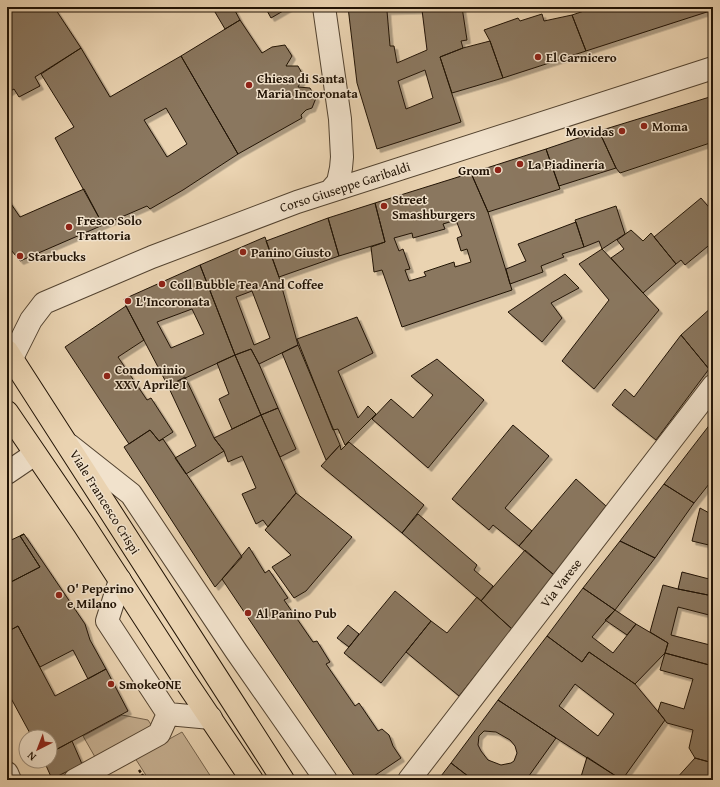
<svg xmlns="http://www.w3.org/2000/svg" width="720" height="787" font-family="'Gentium Book Plus',serif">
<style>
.green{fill:#c8b294;stroke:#74624c}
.building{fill:#8a775e;stroke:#211305;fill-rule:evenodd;filter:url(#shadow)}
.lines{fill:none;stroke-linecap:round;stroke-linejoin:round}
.minor-casing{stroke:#534330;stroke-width:24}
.major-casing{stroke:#211305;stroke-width:24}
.path{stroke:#211305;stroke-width:2.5;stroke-dasharray:3 2;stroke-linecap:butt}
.minor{stroke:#f1e2cc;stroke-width:22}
.major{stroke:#ead3b1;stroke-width:22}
.poi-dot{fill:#8f2418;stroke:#f1e2cc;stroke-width:1.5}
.labels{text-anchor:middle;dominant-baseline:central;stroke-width:3;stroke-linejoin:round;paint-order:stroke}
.poi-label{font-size:13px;font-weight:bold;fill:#211305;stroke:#f1e2cc;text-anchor:start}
.street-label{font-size:13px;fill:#211305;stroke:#f1e2cc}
</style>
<defs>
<filter id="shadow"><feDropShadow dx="3.5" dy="3.5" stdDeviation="0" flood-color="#0004"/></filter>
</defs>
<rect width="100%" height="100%" fill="#ead3b1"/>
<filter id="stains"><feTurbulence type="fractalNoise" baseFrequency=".005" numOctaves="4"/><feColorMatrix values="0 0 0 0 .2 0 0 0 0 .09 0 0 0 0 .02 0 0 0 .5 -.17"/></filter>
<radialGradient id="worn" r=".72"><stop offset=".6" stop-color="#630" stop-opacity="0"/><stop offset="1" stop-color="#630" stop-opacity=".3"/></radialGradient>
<!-- green -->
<path class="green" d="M122,715L148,720L152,726L95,757L83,736Z
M182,732L213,780H149L135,758Z"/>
<!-- building -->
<path class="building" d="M7,7H54L81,48L35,77L40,86L19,97L14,89L7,93Z
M212,7H233L240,20L225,29Z
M265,7H290L271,18Z
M348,7H462L467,40L461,41L463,48L440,57L461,122L377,149L357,83ZM422,10L427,50L397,63L394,46H390L387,11ZM425,70L433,98L406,109L398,81Z
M596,7H713V10L586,51L572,15Z
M542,14L544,21L572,15L586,51L503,78L490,41L484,30L518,18L520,21Z
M240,20L262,53L272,47L285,45L292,56L286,66H298L304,77L298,87L310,88L316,98L312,108L306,110L301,115L302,118L238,154L181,56Z
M490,41L503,78L452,93L440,57L463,48Z
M81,48L110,97L181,56L238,154L183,190L150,209L147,206L103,225L55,138L74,127L41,74ZM166,108L187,144L167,157L144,120Z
M713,96V142L620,173L616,168L599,131Z
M599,131L616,168L559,186L546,149Z
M546,149L560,189L488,212L471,173Z
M471,173L488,212L512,290L402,327L382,270L374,272L371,247L385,242L375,203ZM456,220L462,236L457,238L461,251L467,249L471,262L455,267L454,262L424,272L426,276L409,281L405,270L410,269L403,249L399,251L394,238L412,233L413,238L445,229L443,224Z
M84,189L103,225L20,261L7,245V198L20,217Z
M701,198L713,212V242L685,265L681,260L676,264L654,237Z
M375,203L385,242L339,256L328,218Z
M616,206L625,234L602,249L599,241L584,247L575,220Z
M328,218L339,256L279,277L266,241Z
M576,222L584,247L562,254L564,257L541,266L543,272L510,284L506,269L526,261L518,244Z
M631,230L643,241L651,233L676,264L643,293L611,258L624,249L617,240Z
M265,237L279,277L298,345L259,364L251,349L235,355L200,265ZM252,291L270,338L254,345L236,297Z
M602,249L659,310L594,389L562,361L609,300L579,264Z
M200,265L235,355L168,386L126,306L124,299ZM192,309L204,334L171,348L157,322Z
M565,274L579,288L551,303L562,318L542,342L508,312Z
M126,306L144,340L118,357L147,400L151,398L173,432L159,441L150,430L129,444L65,347Z
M713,306V364L709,369L681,335Z
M357,317L373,353L338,371L358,418L368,406L376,414L345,445L338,429L333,430L297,339Z
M681,335L709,369L656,440L612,405L625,389L634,397Z
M298,345L340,445L326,460L282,353Z
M251,349L259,364L278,408L261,415L235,355Z
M235,355L261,415L232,429L219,399L229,394L217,363Z
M437,359L484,400L428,468L372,419L391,399L413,418L433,395L411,376Z
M185,377L214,438L224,451L186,474L175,458L196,446L168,386Z
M278,408L296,449L280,457L261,415Z
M261,415L296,493L268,527L263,520L256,524L242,494L256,488L242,456L228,462L224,451L214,438Z
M711,423L713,425V479L694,503L664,484Z
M513,425L549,456L505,508L532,531L519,546L493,525L489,530L452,499Z
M150,430L159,441L163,439L242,557L215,587L124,447Z
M349,442L424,505L402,533L321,466L340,445L341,450Z
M576,479L606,506L554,575L519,546Z
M664,484L694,503L655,558L620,541Z
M296,493L352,537L306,591L294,598L272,567L291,555L265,530Z
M700,508L713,515V546L692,541Z
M418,514L477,565L474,570L493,586L481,601L402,533Z
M24,534L20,536L40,567L7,584V542Z
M24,534L85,624L90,640L106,669L88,679L73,650L40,667L18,626L7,632V584L40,567L20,536Z
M620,541L655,558L615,610L583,588Z
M249,547L265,573L269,570L288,598L284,600L313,642L317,641L330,662L326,664L355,706L359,703L378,731L382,729L389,735L393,746L401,758L368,780H357L222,579Z
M525,550L554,575L512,629L481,601Z
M682,572L713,580V596L678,589Z
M663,585L678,589L713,596V616L678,607L671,635L710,645L713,634V666L665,653L668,643L650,632Z
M583,588L615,610L592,637L613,653L636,624L668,643L665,653L635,684L589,652L582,662L547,636Z
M395,591L431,621L381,683L344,653Z
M477,597L512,629L459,696L406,652L431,621L447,633Z
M615,610L636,624L627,635L605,620Z
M348,625L359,634L349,647L337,638Z
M18,626L55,696L106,669L128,711L50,753V737H32L7,691V632Z
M547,636L582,662L589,652L635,684L665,720L622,780L556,738L498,700ZM575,684L614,714L598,736L559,706Z
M665,653L713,666V763L695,758L689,748L693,730L667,723L658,711L661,702L684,709L693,679L660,670Z
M498,700L556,738L526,780H473L451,763ZM484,731L496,732L510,740L515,746L517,753L514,761L511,763L501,765L488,760L481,751L478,745L479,736Z
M72,741L82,764L52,779L44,761H50V753Z
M587,757L622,780H580Z
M695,758L713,763L712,780H675Z
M451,763L473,780H438Z"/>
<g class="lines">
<!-- minor casing -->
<g class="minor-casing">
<path id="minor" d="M324,7L340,119L342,157L341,168L338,182L331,190
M12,358L31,320L44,303L152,257L297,202L713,68
M69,445L131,494L236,651L326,780
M7,473L35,454
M120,580L107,621L168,714L211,718
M7,773L10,780
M75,780L159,734L168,714
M409,780L713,386"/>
</g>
<!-- major casing -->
<g class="major-casing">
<path id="major" d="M7,351L283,780
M7,412L84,525L186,682L252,780"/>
</g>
<!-- path -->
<path class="path" d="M139,770L146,780"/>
<!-- minor -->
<use href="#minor" class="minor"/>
<!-- major -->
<use href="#major" class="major"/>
</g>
<!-- markers -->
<g class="poi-dot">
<circle cx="538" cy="57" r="4"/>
<circle cx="249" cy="85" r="4"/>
<circle cx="644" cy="126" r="4"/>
<circle cx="622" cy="131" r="4"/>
<circle cx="520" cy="164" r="4"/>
<circle cx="498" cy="170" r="4"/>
<circle cx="384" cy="206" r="4"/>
<circle cx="69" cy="227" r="4"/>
<circle cx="243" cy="252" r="4"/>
<circle cx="20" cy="256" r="4"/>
<circle cx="162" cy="284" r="4"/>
<circle cx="128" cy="301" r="4"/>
<circle cx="107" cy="376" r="4"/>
<circle cx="59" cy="595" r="4"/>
<circle cx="248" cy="613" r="4"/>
<circle cx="111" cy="684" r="4"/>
</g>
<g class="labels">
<!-- poi labels -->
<g class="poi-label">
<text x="546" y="57">El Carnicero</text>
<text x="257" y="78">Chiesa di Santa<tspan x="257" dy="15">Maria Incoronata</tspan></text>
<text x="652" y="126">Moma</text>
<text x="614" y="131" text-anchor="end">Movidas</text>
<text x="528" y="164">La Piadineria</text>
<text x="490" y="170" text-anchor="end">Grom</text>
<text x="392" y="199">Street<tspan x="392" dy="15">Smashburgers</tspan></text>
<text x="77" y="220">Fresco Solo<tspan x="77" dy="15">Trattoria</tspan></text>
<text x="251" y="252">Panino Giusto</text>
<text x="28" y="256">Starbucks</text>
<text x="170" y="284">Coll Bubble Tea And Coffee</text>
<text x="136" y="301">L'Incoronata</text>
<text x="115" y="369">Condominio<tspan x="115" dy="15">XXV Aprile I</tspan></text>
<text x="67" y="588">O' Peperino<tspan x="67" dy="15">e Milano</tspan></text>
<text x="256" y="613">Al Panino Pub</text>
<text x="119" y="684">SmokeONE</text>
</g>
<!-- street labels -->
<g class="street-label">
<text transform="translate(345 187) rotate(-18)">Corso Giuseppe Garibaldi</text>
<text transform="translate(105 502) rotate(58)">Viale Francesco Crispi</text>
<text transform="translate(561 583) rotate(-52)">Via Varese</text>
</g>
</g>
<!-- margin -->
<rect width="720" height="787" fill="none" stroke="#ead3b1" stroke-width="24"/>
<rect x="8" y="8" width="704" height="771" fill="none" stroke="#211305" stroke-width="2"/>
<rect x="12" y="12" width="696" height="763" fill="none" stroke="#211305"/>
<!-- north arrow -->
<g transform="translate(38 749) rotate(222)"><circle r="19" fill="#f1e2cc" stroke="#9e8f7c"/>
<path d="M0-3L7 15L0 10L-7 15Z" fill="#8f2418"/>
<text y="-6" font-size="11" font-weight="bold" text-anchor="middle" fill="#211305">N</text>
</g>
<rect width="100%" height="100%" filter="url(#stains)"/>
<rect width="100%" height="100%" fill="url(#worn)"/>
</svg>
